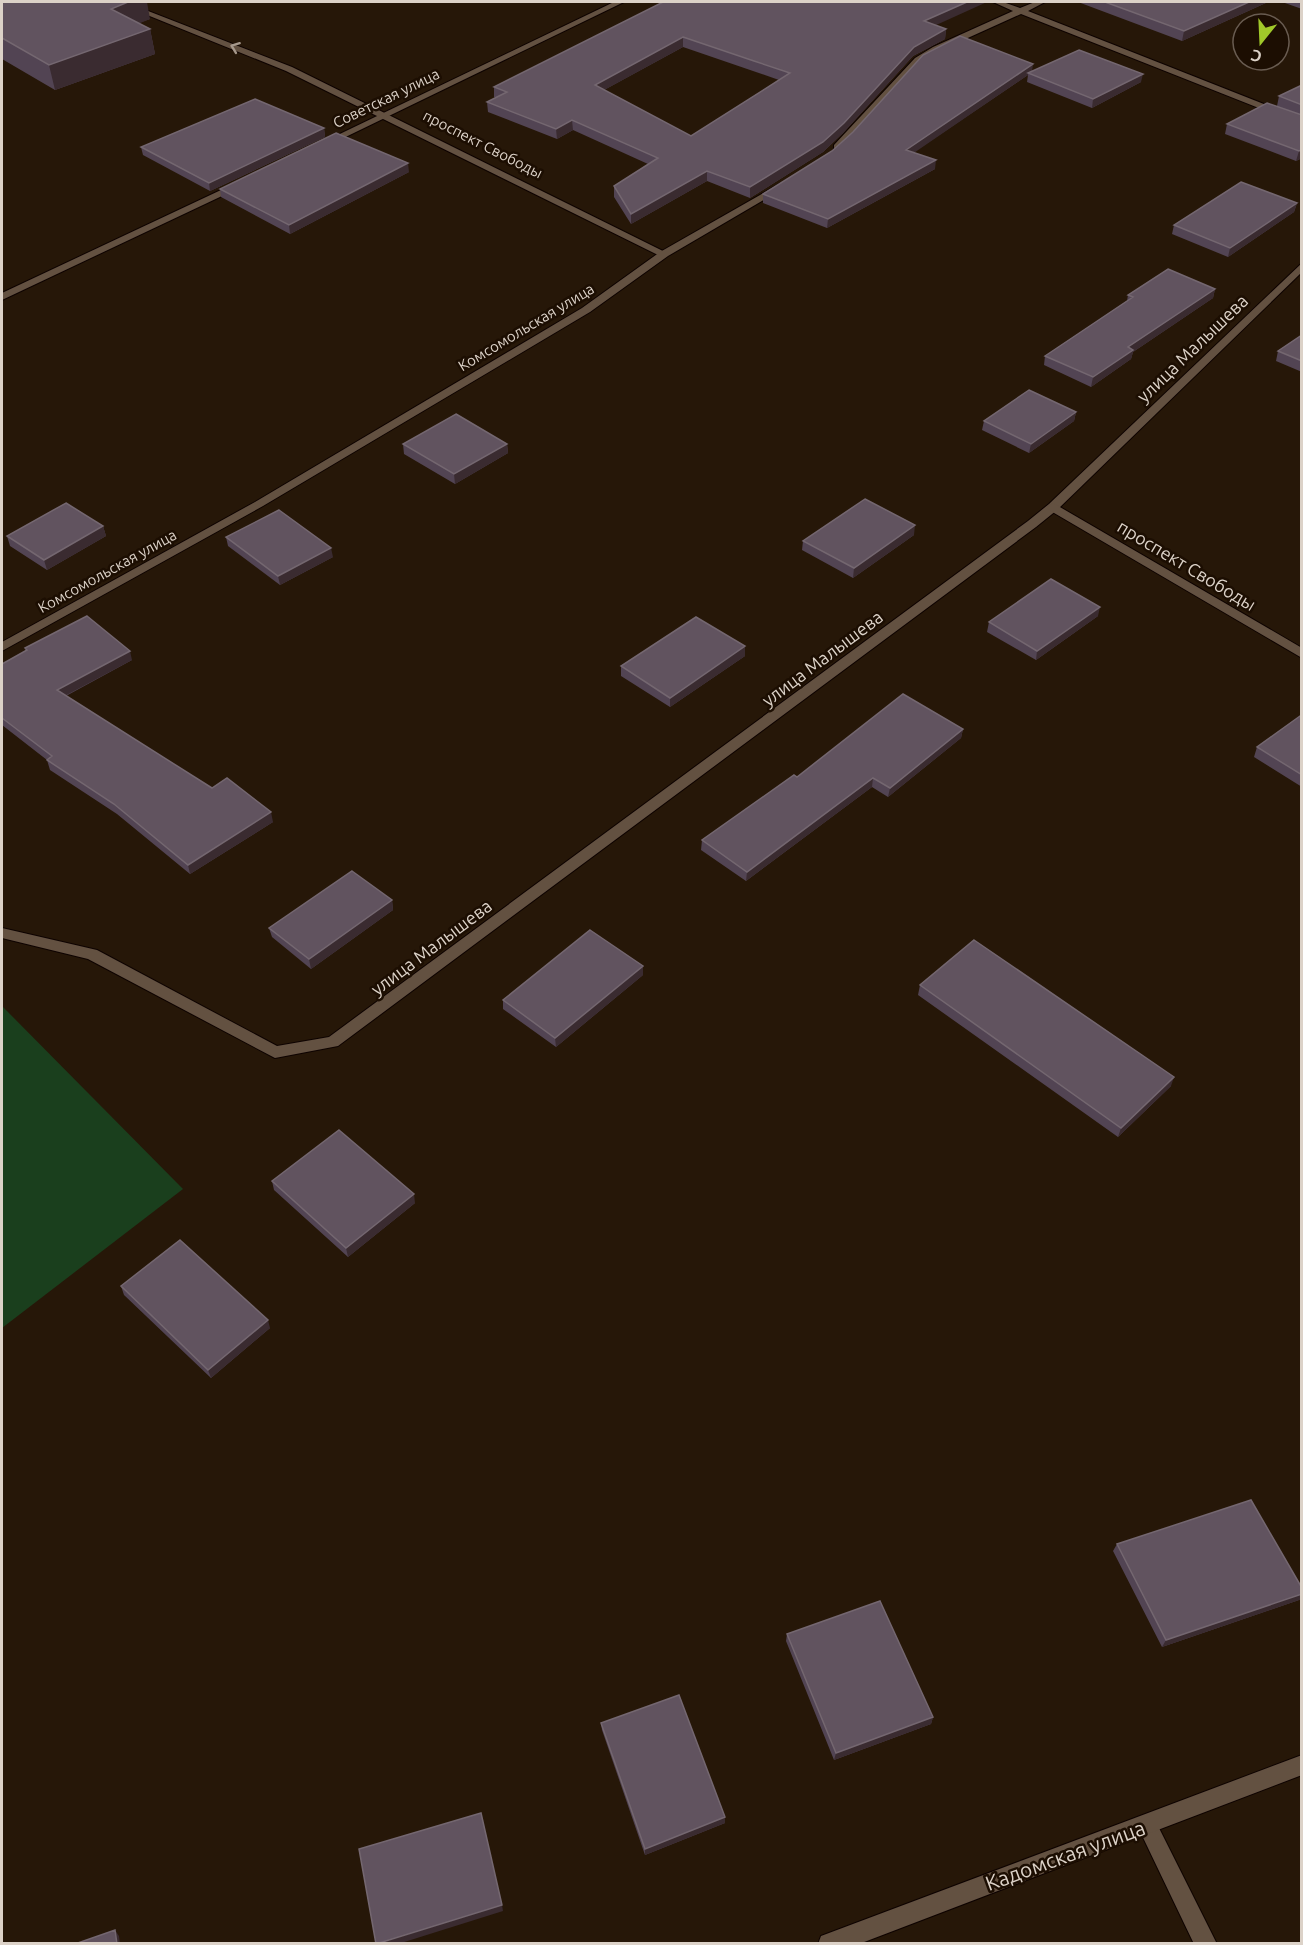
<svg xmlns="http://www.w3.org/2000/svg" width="1303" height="1945" font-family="Ubuntu,sans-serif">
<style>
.green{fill:#1a3f1d}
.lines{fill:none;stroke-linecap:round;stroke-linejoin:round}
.service-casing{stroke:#0e0300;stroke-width:2}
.minor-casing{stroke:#0e0300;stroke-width:2}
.tertiary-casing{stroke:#0e0300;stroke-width:2}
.service{fill:#635141;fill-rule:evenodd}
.minor{fill:#635141;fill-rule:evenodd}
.tertiary{fill:#635141;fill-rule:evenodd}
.wall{fill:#524453;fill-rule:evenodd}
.shaded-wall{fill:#3a2b30}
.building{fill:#61535f;stroke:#746770;stroke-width:1.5;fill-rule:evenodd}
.oneway{stroke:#a6988b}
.labels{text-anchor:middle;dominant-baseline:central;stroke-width:5;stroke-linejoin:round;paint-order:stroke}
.far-street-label{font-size:15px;fill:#dcd2c8;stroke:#1c0e02}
.street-label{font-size:18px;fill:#dcd2c8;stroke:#1c0e02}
.near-street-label{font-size:21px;fill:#dcd2c8;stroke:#1c0e02}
</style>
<rect width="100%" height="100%" fill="#261708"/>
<!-- green -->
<path class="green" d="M2,1006L183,1189L2,1328Z"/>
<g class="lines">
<!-- service casing -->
<g class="service-casing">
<path id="service" d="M115,2H125L292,67L669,254L660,256L286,71Z"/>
</g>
<!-- minor casing -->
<g class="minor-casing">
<path id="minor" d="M993,2H1003L1020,8L1035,2H1045L1028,11L1302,119V125L1021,14L939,51L921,62L840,149H834V145L915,58L933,47L1013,11Z
M781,183L786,186L784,188L668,256L590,312L263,506L2,651V642L255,502L582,308L660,252Z
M1302,263V272L1057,510L1036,527L338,1046L275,1058L88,959L2,938V928L97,950L277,1046L329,1037L1028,521L1049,504Z
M1147,1815L1154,1818L1217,1944H1194L1137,1825L1140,1818Z"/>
</g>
<!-- tertiary casing -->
<g class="tertiary-casing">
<path id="tertiary" d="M614,2H624L327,146L319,144Z
M238,182L243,185L241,187L2,300V293Z
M1053,503L1302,648V658L1049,510L1047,507Z
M1302,1755V1775L859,1944H818L821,1936L829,1933Z"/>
</g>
<!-- service -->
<use href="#service" class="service"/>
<!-- minor -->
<use href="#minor" class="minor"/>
<!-- tertiary -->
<use href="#tertiary" class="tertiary"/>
</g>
<!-- wall -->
<path class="wall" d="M2,2L150,19L138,23L150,29L155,54L55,90L2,59Z
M663,2L935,25L946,29L945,39L913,56L843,133L823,152L750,198L707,181L631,224L614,197V186L648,164L573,130L557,139L488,112L487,102L496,98L494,97V87ZM683,47L753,71L779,80L691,136L604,90Z
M1078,2H1268L1182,41Z
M1282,2H1302V9Z
M1032,71L1141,82L1092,108L1027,82L1028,75L914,152L935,169L827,228L763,203V194Z
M1302,85V158L1296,161L1225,134L1227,124L1277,106L1279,96Z
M324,128L325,137L210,191L143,155L141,147Z
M409,172L290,234L221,197L220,189Z
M1297,203L1294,212L1228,257L1172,234L1174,225Z
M1215,289L1213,298L1133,352L1131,359L1091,387L1044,365L1045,356L1127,301L1128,295Z
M1302,335V372L1276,361L1278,351Z
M1076,412L1074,421L1029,453L982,430L984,421Z
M403,444H507L508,453L455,484L404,454Z
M103,526L106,536L47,570L10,546L7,536Z
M914,535L853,578L802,550L803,541Z
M226,537L333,557L280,585L228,546Z
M1098,616L1036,660L987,632L989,622Z
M745,646V656L670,707L621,676V666Z
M25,648L132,660L66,696L212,788L273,822L190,874L117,814L50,770L47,760L2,725V664L26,651Z
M1302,717V787L1254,757L1257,747Z
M963,729L961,738L888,797L872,787L746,881L701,850L702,840L797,777Z
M392,900L393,910L311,969L272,937L269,928Z
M643,975L556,1047L503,1009V1000Z
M920,985L1171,1086L1118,1137L918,995Z
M272,1181L415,1203L348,1257L274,1190Z
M121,1286L270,1328L211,1378L124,1295Z
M1117,1544L1302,1588V1597L1299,1600L1162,1647L1113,1551Z
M787,1634L933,1717L931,1724L834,1760L786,1641Z
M601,1723L725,1823L645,1855L602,1730Z"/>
<!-- shaded-wall -->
<path class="shaded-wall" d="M128,2H147L150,19L116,33L111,9Z
M967,2H987L923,31L924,21Z
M1249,2H1268L1182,41L1184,31Z
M150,29L155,54L55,90L49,65Z
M946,29L945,39L913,56L843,133L823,152L750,198V187L914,47Z
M683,37V47L595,95V85Z
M1033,64L1032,72L1028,73V75L905,159L906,150Z
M1143,74L1141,82L1092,108L1093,99Z
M572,120L573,130L557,139L556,129Z
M324,128L325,137L210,191L209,183Z
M1302,149V158L1296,161L1299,151Z
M936,160L935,169L827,228L828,219Z
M408,163L409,172L290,234L289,225Z
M707,171V181L631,224V214Z
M1297,203L1294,212L1228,257L1230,248Z
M1215,289L1213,298L1133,352L1131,359L1091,387L1093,377L1128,347Z
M1076,412L1074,421L1029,453L1031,444Z
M507,444L508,453L455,484L454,474Z
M915,525L914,535L853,578L854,568Z
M103,526L106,536L47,570L44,560Z
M331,548L333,557L280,585L278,576Z
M1100,607L1098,616L1036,660L1037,651Z
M745,646V656L670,707V698Z
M130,651L132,660L59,699L57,690Z
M963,729L961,738L888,797L890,788Z
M873,778L872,787L746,881L747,872Z
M271,812L273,822L190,874L188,865Z
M392,900L393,910L311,969L309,959Z
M643,966V975L556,1047L555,1038Z
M1174,1077L1171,1086L1118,1137L1121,1128Z
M414,1194L415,1203L348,1257L346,1248Z
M268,1320L270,1328L211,1378L208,1370Z
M1302,1594V1597L1299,1600L1162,1647L1166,1640Z
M933,1717L931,1724L834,1760L836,1753Z
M725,1817V1823L645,1855V1849Z
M502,1905L503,1911L398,1944H378Z
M115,1930L119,1936L120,1944H117Z"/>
<!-- building -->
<path class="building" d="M2,2H128L111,9L150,29L49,65L2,38Z
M663,2H967L924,21L946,29L914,47L844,123L823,142L750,187L707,171L631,214L614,186L658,158L572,120L556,129L487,102L507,92L494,87ZM683,37L754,61L790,73L691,136L595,85Z
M1105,2H1249L1184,31Z
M960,36L1033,64L906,150L936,160L828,219L763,194L832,151L853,132L923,55Z
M1079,50L1143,74L1093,99L1028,73Z
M1302,85V105L1279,96Z
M255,99L324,128L209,183L141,147Z
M1267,103L1302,115V149L1299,151L1227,124Z
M336,133L408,163L289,225L220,189Z
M1241,182L1297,203L1230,248L1174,225Z
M1168,269L1215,289L1128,347L1133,350L1093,377L1045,356L1133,297L1128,295Z
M1302,335V361L1278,351Z
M1029,390L1076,412L1031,444L984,421Z
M456,414L507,444L454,474L403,444Z
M865,499L915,525L854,568L803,541Z
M66,503L103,526L44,560L7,536Z
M279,510L331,548L278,576L226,537Z
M1051,579L1100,607L1037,651L989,622Z
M87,616L130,651L57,690L212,788L227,778L271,812L188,865L114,804L47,760L52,756L2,718V664L27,650L25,648Z
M696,617L745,646L670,698L621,666Z
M903,694L963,729L890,788L873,778L747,872L702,840L794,775L797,777Z
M1300,716L1302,717V775L1257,747Z
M352,871L392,900L309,959L269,928Z
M590,930L643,966L555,1038L503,1000Z
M974,940L1174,1077L1121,1128L920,985Z
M339,1130L414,1194L346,1248L272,1181Z
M180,1240L268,1320L208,1370L121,1286Z
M1251,1500L1302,1588V1594L1166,1640L1117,1544Z
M880,1601L933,1717L836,1753L787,1634Z
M679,1695L725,1817L645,1849L601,1723Z
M481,1813L502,1905L376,1944L359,1849Z
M115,1930L117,1944H75Z"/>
<!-- one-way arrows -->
<defs><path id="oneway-chevron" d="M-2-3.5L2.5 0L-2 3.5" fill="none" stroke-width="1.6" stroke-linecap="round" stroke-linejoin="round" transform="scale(1.5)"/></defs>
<use class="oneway" href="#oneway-chevron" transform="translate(235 47) rotate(-159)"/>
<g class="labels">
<!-- far-street labels -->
<g class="far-street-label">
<text transform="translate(386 98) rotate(-26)">Советская улица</text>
<text transform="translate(483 144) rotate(27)">проспект Свободы</text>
<text transform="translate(526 327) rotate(-31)">Комсомольская улица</text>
<text transform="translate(107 571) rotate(-29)">Комсомольская улица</text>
</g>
<!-- street labels -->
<g class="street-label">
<text transform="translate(1192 348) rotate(-44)">улица Малышева</text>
<text transform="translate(1187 565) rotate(31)">проспект Свободы</text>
<text transform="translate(822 658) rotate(-37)">улица Малышева</text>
<text transform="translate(431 947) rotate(-37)">улица Малышева</text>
</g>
<!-- near-street labels -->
<g class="near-street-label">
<text transform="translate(1065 1855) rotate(-20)">Кадомская улица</text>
</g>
</g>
<!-- border -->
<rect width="1303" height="1945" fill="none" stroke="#dcd2c8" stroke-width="6"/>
<!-- north arrow -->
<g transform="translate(1261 42) rotate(198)"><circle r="28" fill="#1c0e02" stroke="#695c51" stroke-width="1.5"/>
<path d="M0-4.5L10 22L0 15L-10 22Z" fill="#a1c92a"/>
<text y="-9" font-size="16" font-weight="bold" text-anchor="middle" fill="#dcd2c8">С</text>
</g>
</svg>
